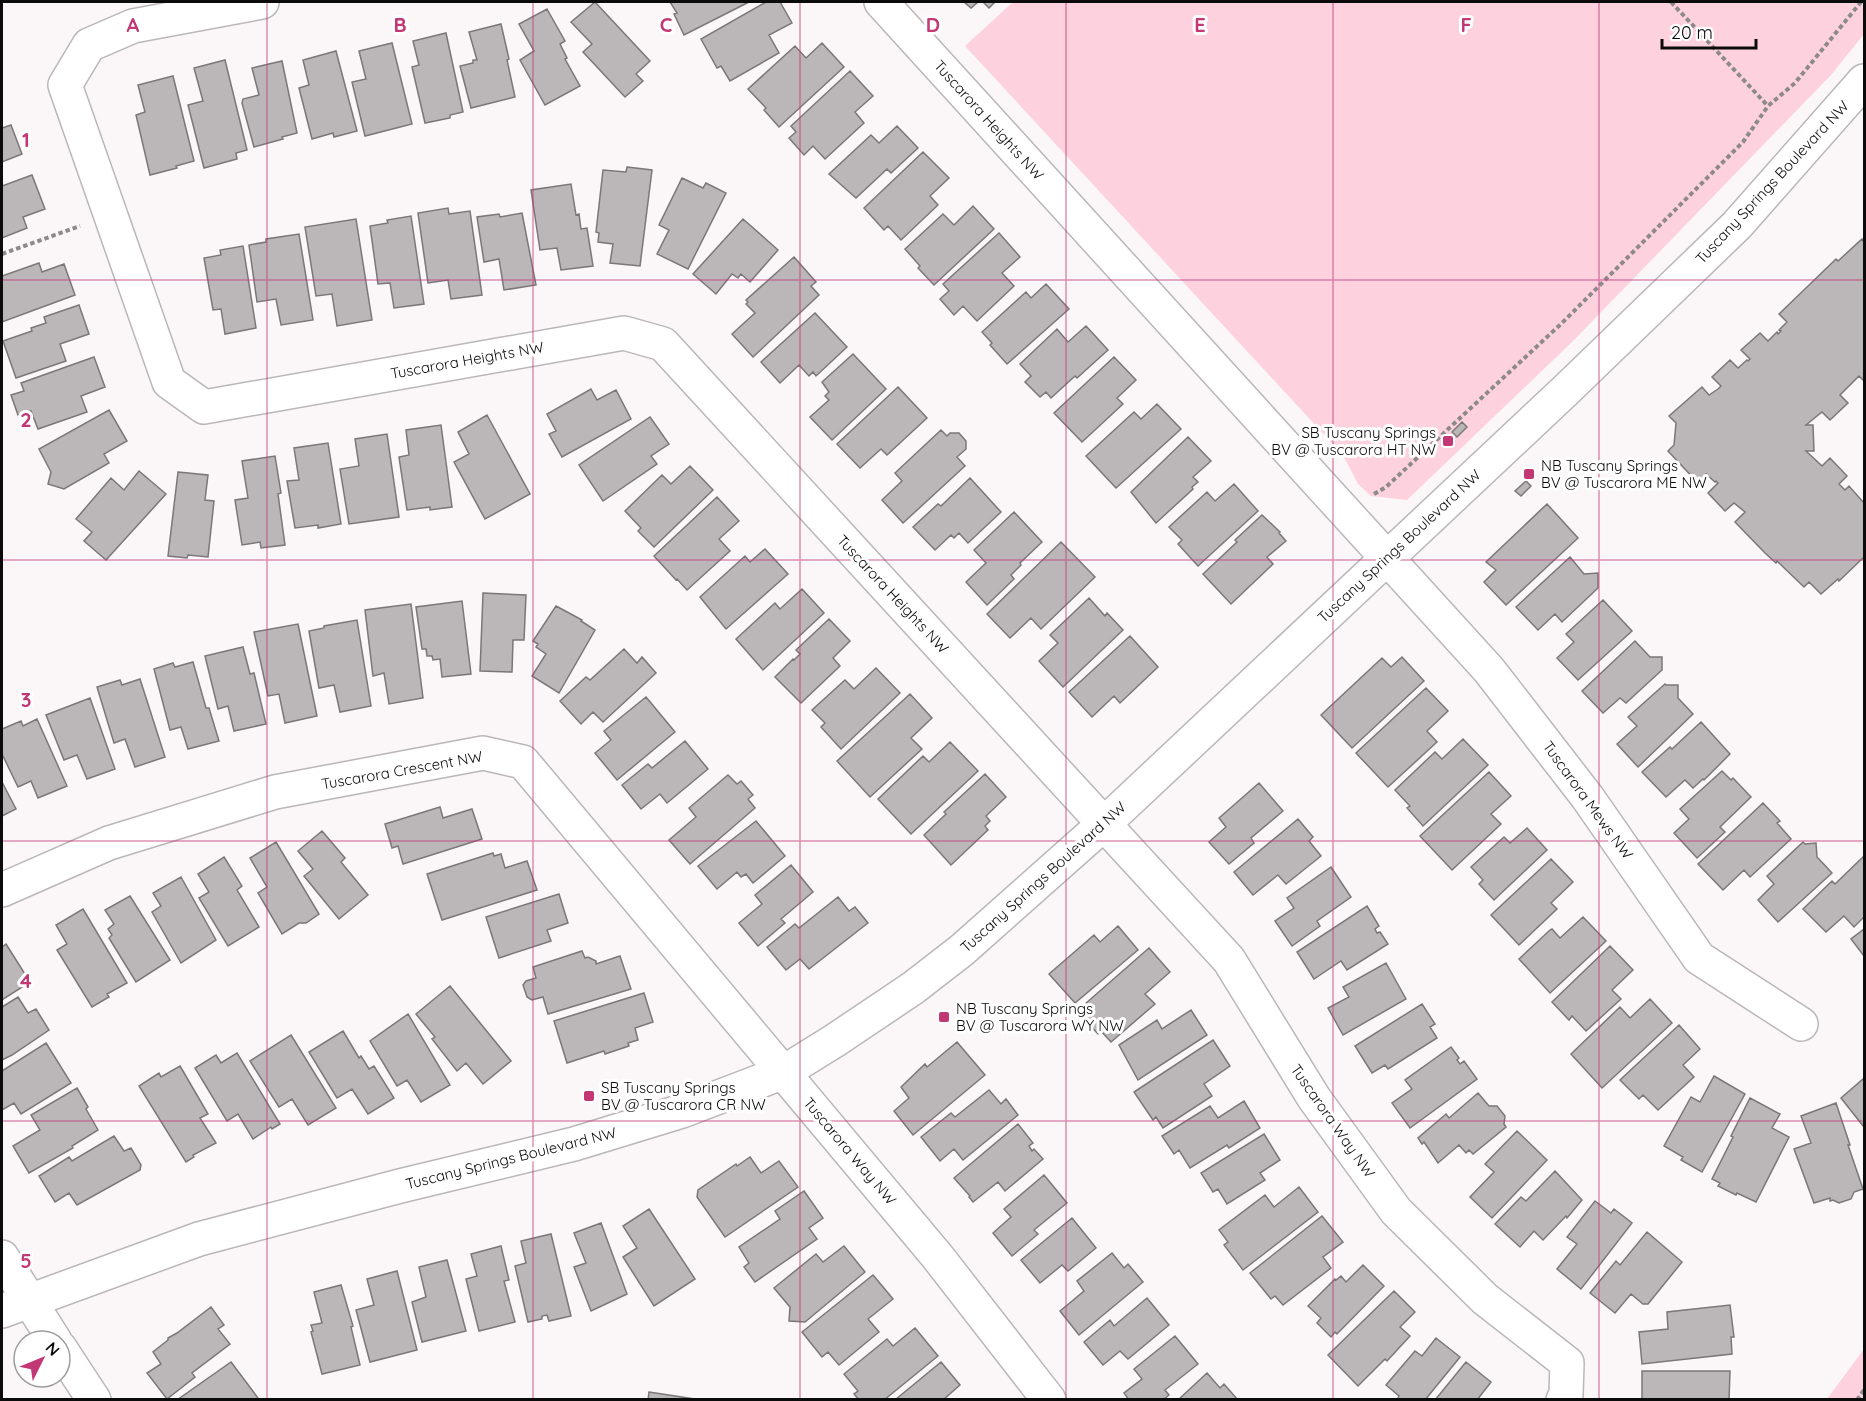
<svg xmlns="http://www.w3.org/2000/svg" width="1866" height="1401" font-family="Quicksand,sans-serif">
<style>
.green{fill:#fed1df}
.building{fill:#bbb7b8;stroke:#7b7778;stroke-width:1.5}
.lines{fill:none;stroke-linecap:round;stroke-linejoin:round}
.minor-casing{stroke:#bbb7b8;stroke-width:36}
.path{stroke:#8d8a8b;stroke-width:4;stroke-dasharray:4.5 3;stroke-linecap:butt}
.minor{stroke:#fff;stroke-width:33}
.grid{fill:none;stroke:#c13875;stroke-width:1.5;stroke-opacity:0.55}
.poi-dot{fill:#c13875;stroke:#fff;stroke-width:2}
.labels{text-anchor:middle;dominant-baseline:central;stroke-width:6;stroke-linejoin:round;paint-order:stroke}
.street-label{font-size:15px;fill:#0c0b0b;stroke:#fff}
.poi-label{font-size:15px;fill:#0c0b0b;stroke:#fff;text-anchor:start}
.grid-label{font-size:20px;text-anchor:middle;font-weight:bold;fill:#c13875;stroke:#fff;stroke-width:6;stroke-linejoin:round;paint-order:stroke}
</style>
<rect width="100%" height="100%" fill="#fbf6f8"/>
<!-- green -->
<path class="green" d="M1013,2H1864V34L1831,75L1573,341L1407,500L1371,496L1358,484L1343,455L965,46Z
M1864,1349V1399H1827Z"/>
<!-- building -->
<path class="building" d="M595,2L650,61L636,74L643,81L625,97L583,52L592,44L571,22Z
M670,2H749L684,35L674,14L677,13Z
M766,2H780L792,23L769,35L779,53L730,81L721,66L717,68L701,39Z
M964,2H978L971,8Z
M983,2H995L989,8Z
M547,9L565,41L560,44L567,58L565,59L580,86L545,105L520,60L534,51L519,24Z
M501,24L509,59L507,60L515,97L471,108L460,66L473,63V60H477L469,32Z
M446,33L463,112L450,115V118L425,123L412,67L419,65L413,41Z
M392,43L412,124L365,136L352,82L366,79L359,51Z
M822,43L844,67L779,127L764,110L766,108L748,89L795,46L806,58Z
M336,51L357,131L334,137L333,133L312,139L299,88L309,85L303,60Z
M225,60L247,150L236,153L237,159L204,168L188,105L203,101L194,68Z
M282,61L297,133L282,137L283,139L254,147L242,103L243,99L259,95L252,68Z
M850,71L873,96L855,112L864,123L825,159L813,146L804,155L789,138L796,132L791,126Z
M173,76L194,161L176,166L177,168L150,175L136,115L145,112L138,85Z
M11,125L22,154L2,162V128Z
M897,126L918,148L891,173L887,169L856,198L829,174L871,135L879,143Z
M923,152L949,178L930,196L938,205L901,240L888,226L884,230L864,208Z
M627,167L652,170L640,266L610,263L613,244L598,242L599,233L596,232L603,170L626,172Z
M32,175L45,209L23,217L27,228L2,238V186Z
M682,178L703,188L706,183L726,193L688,269L657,254L669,230L659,225Z
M571,184L576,215L579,214L581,229L587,228L593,266L561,270L557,248L540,250L531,190Z
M973,206L994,229L934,285L918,268L920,266L905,249L943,214L954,225Z
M448,208L449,214L470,211L482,295L451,299L448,280L428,283L418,213Z
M522,213L536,285L504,290L499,259L484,262L477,217L499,214L500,217Z
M411,216L424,304L394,308L390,283L378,284L370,226L388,223L387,220Z
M356,219L372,320L337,326L332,294L316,296L305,227Z
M743,219L778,250L750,282L741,274L738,278L732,274L716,294L693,274Z
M999,233L1020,257L1002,273L1014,286L977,321L963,306L954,315L940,299L949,291L943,284Z
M299,234L313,320L281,325L276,299L257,302L249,245L266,242V239Z
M1862,239L1864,242V381L1859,376L1840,395L1848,403L1830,420L1822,412L1806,425H1813L1814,451H1806L1822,466L1830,458L1847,476L1839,484L1845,490L1849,486L1864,503V557L1839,581L1838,579L1821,594L1809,582L1804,587L1777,561L1776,563L1765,553L1735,522L1745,512L1734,503L1725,511L1708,493L1718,483L1716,481L1715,482L1706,474L1697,482L1668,451L1674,445L1676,423L1669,416L1702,387L1709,395L1718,389L1721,386L1712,377L1730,360L1738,368L1747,360L1748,361L1750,359L1741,350L1760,333L1768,341L1777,332L1778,334L1781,331L1779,330L1787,322L1779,314L1836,259L1838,261Z
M243,246L256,328L225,334L221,309L213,310L204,258L221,255L220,250Z
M794,257L816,282L811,286L819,295L753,357L732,334L755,313L746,304L748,302L746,300Z
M39,263L42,272L64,264L75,295L2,322V276Z
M1046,284L1069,309L1007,364L990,345L992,343L982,332L1026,292L1031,298Z
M79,305L89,334L60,344L66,361L16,378L3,341L32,331L31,328L46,323L44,317Z
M815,313L847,347L816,376L813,372L809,376L799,365L780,383L761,362Z
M1086,326L1108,350L1077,378L1075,376L1051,398L1046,392L1040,397L1025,382L1031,376L1020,364L1057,329L1068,342Z
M853,354L886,389L832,440L810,417L829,400L825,396L829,392L822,382Z
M94,357L105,387L81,396L87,412L38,429L31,411L18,415L11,395L24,391L21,383Z
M1114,357L1136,380L1117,398L1123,404L1082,442L1054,413Z
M898,387L927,418L887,455L881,449L860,468L837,444Z
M591,389L597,400L616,390L631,419L562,457L549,434L556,431L547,414Z
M1157,404L1181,429L1116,488L1086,456L1134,412L1141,419Z
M109,410L127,441L104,454L109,463L64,489L48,484L51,472L39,449Z
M487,415L530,494L485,519L454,462L469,454L458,432Z
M650,417L669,444L651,456L657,464L603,501L579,465Z
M1462,422L1467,427L1457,437L1452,432Z
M441,425L452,507L430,510V507L407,510L399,457L409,455L406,430Z
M941,430L947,436L950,433H959L966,441V449L957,457L965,466L903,523L882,500L902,481L895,473Z
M387,434L399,517L349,524L340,469L359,466L355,439Z
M1188,437L1211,461L1193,477L1198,482L1192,487L1193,489L1156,523L1131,492Z
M328,443L341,524L318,528V525L295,528L287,481L299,480L294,448Z
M275,456L281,493L278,494L285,545L261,548L260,542L242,545L235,500L248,498L242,461Z
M690,466L713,490L654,547L638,531L641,528L625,511L662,475L671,484Z
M139,471L166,494L106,560L84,541L92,532L76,519L111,478L124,490Z
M178,472L208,475L205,500L214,501L208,557L188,555L187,558L168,556Z
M970,478L1001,512L968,543L959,533L954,538L951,535L935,550L913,527L938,504L941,506Z
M1526,481L1531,486L1521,496L1515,491Z
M1234,484L1258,511L1198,566L1178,544L1182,540L1169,527L1207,492L1215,501Z
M717,497L739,521L719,539L730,551L687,590L677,579L676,580L654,556Z
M1547,504L1578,538L1506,605L1484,582L1496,570L1486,562Z
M1014,512L1042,542L1020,563L1021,565L1011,575L1014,579L987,605L966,582L986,563L974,550Z
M1262,515L1280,532L1279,533L1286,541L1267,557L1273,564L1231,604L1203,574L1237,542L1235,540Z
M1061,542L1095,577L1041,629L1031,618L1010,638L987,614Z
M765,549L788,574L726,629L700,597L745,556L750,562Z
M1570,557L1584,574L1598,573V588L1562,622L1555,614L1538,630L1516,607Z
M802,589L824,613L763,670L736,639L775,603L780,609Z
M483,593L526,595L524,640H513L512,672L480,671Z
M1089,598L1105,616L1107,613L1123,630L1063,687L1039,661L1058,643L1050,635Z
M1603,600L1632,631L1578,680L1557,658L1574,642L1566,634Z
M462,601L471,674L442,677L440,659L433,660L432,656H427L426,649H422L416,607Z
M411,604L423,698L389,704L384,673L373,676L365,610Z
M556,606L582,620L581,621L595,630L559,693L532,676L546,654L536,647L538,644L533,641Z
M829,619L850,641L833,658L840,666L801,703L775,677L793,659L794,660L800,654L796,650Z
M357,620L371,706L340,712L334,685L319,688L309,631L324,628V626Z
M298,624L317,716L285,723L279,694L268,696L254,632Z
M1130,636L1158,667L1120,703L1114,696L1092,717L1069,692Z
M1635,641L1650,657H1662V670L1626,703L1620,698L1603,713L1582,691Z
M243,647L250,674L254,673L266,724L234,731L228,706L218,709L205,656Z
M624,649L637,663L642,657L656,673L603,722L593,712L581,724L560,701L586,677L590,680Z
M1402,657L1424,681L1352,748L1321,715L1382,658L1391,667Z
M193,662L206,708H209L219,741L188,749L181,727L170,730L154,669L173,663L175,667Z
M876,668L900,693L841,749L821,727L825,723L812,710L845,680L854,689Z
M140,679L165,757L135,767L125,739L114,743L97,687L120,680L122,685Z
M1665,684L1666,685H1678V698L1693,714L1638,767L1617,744L1637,726L1628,717Z
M1426,688L1448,711L1427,731L1437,742L1388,787L1356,753Z
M910,694L932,718L911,738L922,749L870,797L837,761Z
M646,697L675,732L617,780L595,753L611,740L604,731Z
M90,698L115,769L87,779L77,755L64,760L46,715Z
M37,719L67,786L38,798L31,781L18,787L2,754V729L21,721L23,726Z
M1701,722L1730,754L1704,780L1703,779L1693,788L1685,780L1666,797L1642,772L1670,747L1672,749Z
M1463,739L1488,765L1423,826L1407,808L1410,806L1395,790L1435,752L1442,759Z
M685,741L708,769L667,803L660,794L641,809L622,785L648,764L652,768Z
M950,742L978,771L911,834L878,799L923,756L929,762Z
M1722,771L1731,780L1733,778L1751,797L1720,827L1725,832L1697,858L1674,833L1689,819L1680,809Z
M1489,772L1511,796L1491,814L1501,824L1452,870L1420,836Z
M985,774L1006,797L986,816L990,821L985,826L988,830L951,865L924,835L946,814L944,812Z
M728,775L737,784L741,781L753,795L748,799L755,808L690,864L669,840L696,817L689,808Z
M2,782L16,809L2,816Z
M1259,783L1283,811L1251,838L1254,843L1229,864L1209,842L1226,827L1219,818Z
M1763,803L1780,821L1777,823L1791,839L1750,877L1744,870L1723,890L1698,864Z
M440,807L443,818L472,809L482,839L403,864L398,846L392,848L385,824Z
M1298,819L1313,837L1309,841L1321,856L1286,884L1278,875L1253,895L1234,872Z
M756,821L785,856L753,883L746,874L741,877L737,872L717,889L698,866Z
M1527,828L1547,850L1494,900L1479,884L1483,880L1471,867L1504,837L1510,843Z
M322,831L345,858L341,862L368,895L339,919L304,876L313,869L298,851Z
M276,842L319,914L306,923H299L282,934L258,893L267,887L250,858Z
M1803,842L1805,844L1816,843L1817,857L1832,873L1778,922L1758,900L1774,884L1767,876Z
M493,853L494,856L501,854L505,868L527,861L537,890L442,920L427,874Z
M224,857L242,886L237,890L259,927L228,946L199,898L209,892L198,874Z
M1863,857L1864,859V917L1854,927L1844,916L1826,932L1803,909L1832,881L1835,884Z
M1551,859L1573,882L1551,903L1557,909L1519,945L1491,915Z
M791,865L813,892L781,919L785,923L758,946L739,923L762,904L755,895Z
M1331,867L1351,897L1317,921L1320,926L1292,946L1275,921L1294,908L1287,898Z
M181,877L216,940L181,963L152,912L161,906L153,893Z
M559,894L568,923L547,930L551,941L499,958L486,917Z
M130,896L170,960L136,982L109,938L112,935L108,929L114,924L105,910Z
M838,897L849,911L855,907L868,923L809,969L800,959L786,970L767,947L795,924L799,928Z
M1367,906L1379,926L1375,929L1377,933L1380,932L1388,944L1347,970L1341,961L1314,979L1297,952Z
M83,909L127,983L107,994L109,997L92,1007L57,950L67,944L56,925Z
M1583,917L1606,941L1550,993L1519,959L1550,930L1552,929L1560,938Z
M1118,926L1138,950L1075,1003L1049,974L1094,935L1100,942Z
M1864,929V956L1851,939Z
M6,944L30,982L2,1000V947Z
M1610,946L1633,970L1612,990L1621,999L1586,1031L1572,1016L1569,1020L1552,1002Z
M1149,948L1170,972L1145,994L1155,1004L1111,1042L1101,1031L1098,1034L1077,1011Z
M582,951L585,958L588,957L596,961V964L620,956L631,989L548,1014L543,997L532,1000L527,997L523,985L526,981L536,978L533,967Z
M1386,963L1406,999L1343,1035L1328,1008L1349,997L1343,987Z
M450,986L511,1061L483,1084L466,1063L457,1071L432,1039L435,1037L416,1014Z
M644,993L653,1022L635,1028L638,1040L628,1043L629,1046L605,1054L604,1051L567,1063L554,1021Z
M18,997L28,1013L36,1009L49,1030L12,1055L2,1060V1007Z
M1650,999L1672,1023L1602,1088L1571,1054L1620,1007L1630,1018Z
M1422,1004L1435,1024L1430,1027L1437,1038L1388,1069L1385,1065L1372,1073L1355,1046Z
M1191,1010L1207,1035L1138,1080L1119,1045L1157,1020L1162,1029Z
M408,1014L450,1085L421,1102L407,1080L397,1086L370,1041Z
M1679,1025L1700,1049L1683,1065L1694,1077L1658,1110L1643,1095L1639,1099L1620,1080Z
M343,1031L359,1058L361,1056L369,1069L374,1066L394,1098L368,1114L352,1089L337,1098L309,1052Z
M291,1035L336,1108L308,1125L292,1099L279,1107L250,1061Z
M1213,1040L1230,1066L1204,1084L1212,1096L1163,1128L1156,1117L1153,1120L1134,1092Z
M957,1042L985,1075L913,1135L894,1111L909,1098L901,1087L925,1064L927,1067Z
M46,1043L71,1083L21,1114L14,1103L2,1110V1071Z
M1451,1047L1459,1058L1457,1060L1460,1064L1464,1061L1477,1079L1410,1128L1392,1103L1412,1089L1405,1080Z
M237,1053L280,1124L272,1129L271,1127L253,1139L238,1114L227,1121L195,1068L216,1055L221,1063Z
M180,1066L208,1114L200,1118L216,1143L193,1155L194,1157L186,1162L139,1086L159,1073L161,1077Z
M1714,1076L1745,1094L1702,1172L1681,1160L1683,1157L1664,1146L1691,1097L1700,1102Z
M1863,1079L1864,1081V1127L1841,1098Z
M77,1088L88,1107L86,1109L98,1130L72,1146L73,1148L29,1173L13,1146L40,1130L31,1115Z
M989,1090L1001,1104L1006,1099L1018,1115L963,1160L954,1149L940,1161L921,1137L951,1113L955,1117Z
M1478,1093L1489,1106H1497L1505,1116L1504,1124L1506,1127L1473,1154L1469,1150L1466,1153L1459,1145L1438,1163L1424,1142L1422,1144L1418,1138L1446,1114L1449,1118Z
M1750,1098L1780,1114L1772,1128L1789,1137L1756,1202L1737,1193L1736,1195L1718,1186L1720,1183L1712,1179L1733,1137L1731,1136Z
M1244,1101L1260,1128L1229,1148L1227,1145L1190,1168L1179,1150L1174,1154L1162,1136L1210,1106L1218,1118Z
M1836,1103L1850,1145H1848L1863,1189L1854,1192L1851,1199L1839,1203L1833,1200L1830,1201V1198L1814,1203L1794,1149L1811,1143L1801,1116Z
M1018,1124L1033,1143L1029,1146L1032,1151L1034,1149L1043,1159L1005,1191L998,1182L973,1202L969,1197L970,1196L954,1178Z
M1517,1131L1547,1160L1492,1218L1470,1197L1494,1172L1485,1164Z
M1264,1134L1280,1160L1260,1173L1265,1180L1227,1204L1218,1189L1213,1192L1201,1173Z
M114,1136L124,1151L131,1148L141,1165L140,1170L77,1205L69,1193L55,1202L39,1176L69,1157L72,1161Z
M750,1157L761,1173L779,1161L798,1187L725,1237L697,1197L698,1190L736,1164L737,1166Z
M1555,1171L1582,1200L1567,1218L1566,1216L1543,1240L1534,1231L1520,1247L1495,1224L1521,1197L1526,1201Z
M1044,1175L1067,1203L1034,1230L1038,1234L1012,1256L993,1233L1011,1217L1004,1209Z
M1299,1187L1318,1212L1243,1270L1224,1245L1228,1242L1219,1230L1265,1195L1274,1207Z
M804,1191L823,1218L809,1228L817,1239L755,1282L744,1267L749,1263L739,1247L780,1219L775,1211Z
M1595,1201L1611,1213L1614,1209L1632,1223L1581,1289L1557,1269L1577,1244L1567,1237Z
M649,1209L695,1279L654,1306L623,1257L637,1248L623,1226Z
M1322,1216L1343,1242L1323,1257L1331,1268L1283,1305L1275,1296L1271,1299L1250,1273Z
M1072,1218L1096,1248L1068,1271L1062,1265L1040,1283L1021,1260Z
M601,1223L627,1294L591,1311L574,1267L586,1263L574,1233Z
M1647,1232L1682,1262L1648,1304H1643L1631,1294L1615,1313L1590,1293L1616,1261L1620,1265Z
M551,1234L571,1316L549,1321L547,1315L542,1316V1319L528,1322L515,1266L526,1263L521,1241Z
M501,1246L509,1280L504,1281L515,1322L479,1331L466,1279L477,1276L471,1254Z
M844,1246L865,1272L805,1322L789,1321L790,1307L774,1288L816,1254L823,1262Z
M1112,1253L1124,1268L1128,1264L1143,1282L1079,1335L1060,1311L1084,1291L1077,1281Z
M447,1260L466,1331L422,1342L412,1302L426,1297L419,1267Z
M1363,1265L1384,1286L1337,1334L1335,1332L1331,1337L1317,1323L1321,1318L1308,1306L1335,1279L1336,1280L1341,1276L1346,1282Z
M397,1271L417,1350L370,1362L356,1310L374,1305L367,1279Z
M873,1275L893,1299L868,1319L879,1332L839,1365L828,1352L822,1357L802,1332Z
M341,1285L353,1326L351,1327L360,1365L322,1374L311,1332L313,1331L311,1325L322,1323L314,1292Z
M1394,1291L1415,1312L1400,1327L1410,1336L1387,1361L1385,1359L1358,1386L1328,1355Z
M1147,1298L1169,1325L1128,1359L1120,1351L1103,1365L1084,1342L1110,1320L1114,1326Z
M1730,1305L1734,1337H1731L1732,1354L1642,1364L1639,1332L1668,1329L1667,1312Z
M211,1307L224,1325L218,1329L230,1344L192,1373L195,1377L167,1399L147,1373L161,1364L153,1352L168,1340V1338L177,1333Z
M915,1328L938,1356L884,1400H859L854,1394L858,1391L844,1374L887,1339L893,1346Z
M1175,1336L1198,1364L1165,1390L1169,1395L1163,1400H1129L1124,1393L1142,1379L1134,1369Z
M1436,1338L1460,1357L1425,1400H1397L1399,1396L1386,1385L1415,1351L1422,1356Z
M231,1362L258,1398L257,1400H177Z
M941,1362L960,1385L943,1400H895Z
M1466,1362L1491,1382L1477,1400H1435Z
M1642,1371H1730L1729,1400H1642Z
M1207,1373L1220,1388L1224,1384L1238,1400H1178Z
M649,1392L695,1399L648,1400Z"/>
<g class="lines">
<!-- minor casing -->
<g class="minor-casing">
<path id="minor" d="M262,2L133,26L89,45L65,85L169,382L204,407L624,333L663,344L1229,960L1314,1098L1396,1211L1485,1299L1567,1363L1566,1395L1563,1400
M881,2L1489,670L1588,798L1699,958L1801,1024
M2,890L109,843L275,792L483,753L523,762L937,1256L1049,1400
M2,1257L55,1341
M2,1311L199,1239L400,1186L574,1144L682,1111L784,1072L834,1041L913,988L962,950L1105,823L1565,391L1737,225L1864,81
M60,1348L94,1400"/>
</g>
<!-- path -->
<path class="path" d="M1671,2L1768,106
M2,254L80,226
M1374,494L1386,487L1562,323L1743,142L1768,106L1795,83L1861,2
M1857,1400L1864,1390"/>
<!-- minor -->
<use href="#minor" class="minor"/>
</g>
<!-- grid -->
<path class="grid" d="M267,2V1400M533,2V1400M800,2V1400M1066,2V1400M1333,2V1400M1599,2V1400M2,280H1864M2,560H1864M2,841H1864M2,1121H1864"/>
<!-- markers -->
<g class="poi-dot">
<rect x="1442" y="435" width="12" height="12" rx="3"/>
<rect x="1523" y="468" width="12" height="12" rx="3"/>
<rect x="938" y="1011" width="12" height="12" rx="3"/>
<rect x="583" y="1090" width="12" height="12" rx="3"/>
</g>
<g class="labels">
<!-- street labels -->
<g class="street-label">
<text transform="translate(989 120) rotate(48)">Tuscarora Heights NW</text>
<text transform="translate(1772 182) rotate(-47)">Tuscany Springs Boulevard NW</text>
<text transform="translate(467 360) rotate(-10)">Tuscarora Heights NW</text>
<text transform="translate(1399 546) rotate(-43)">Tuscany Springs Boulevard NW</text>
<text transform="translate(893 594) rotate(47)">Tuscarora Heights NW</text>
<text transform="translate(402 770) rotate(-10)">Tuscarora Crescent NW</text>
<text transform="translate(1588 800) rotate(54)">Tuscarora Mews NW</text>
<text transform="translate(1043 877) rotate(-42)">Tuscany Springs Boulevard NW</text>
<text transform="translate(1333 1121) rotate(55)">Tuscarora Way NW</text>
<text transform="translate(850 1151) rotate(50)">Tuscarora Way NW</text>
<text transform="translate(511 1158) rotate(-14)">Tuscany Springs Boulevard NW</text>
</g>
<!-- poi labels -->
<g class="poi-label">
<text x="1436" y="432" text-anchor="end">SB Tuscany Springs<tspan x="1436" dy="17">BV @ Tuscarora HT NW</tspan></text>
<text x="1541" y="465">NB Tuscany Springs<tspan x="1541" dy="17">BV @ Tuscarora ME NW</tspan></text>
<text x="956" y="1008">NB Tuscany Springs<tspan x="956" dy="17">BV @ Tuscarora WY NW</tspan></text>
<text x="601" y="1087">SB Tuscany Springs<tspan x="601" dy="17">BV @ Tuscarora CR NW</tspan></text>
</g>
</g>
<g class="grid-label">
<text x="133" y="32">A</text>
<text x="400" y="32">B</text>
<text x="666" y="32">C</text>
<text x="933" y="32">D</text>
<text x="1200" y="32">E</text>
<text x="1466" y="32">F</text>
<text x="26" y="147">1</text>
<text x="26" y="427">2</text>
<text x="26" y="707">3</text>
<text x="26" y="988">4</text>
<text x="26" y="1268">5</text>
</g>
<!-- border -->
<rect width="1866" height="1401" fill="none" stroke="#0c0b0b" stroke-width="6"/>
<!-- north arrow -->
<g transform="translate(42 1359) rotate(47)"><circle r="28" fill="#ffffff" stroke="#9e9d9d" stroke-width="1.5"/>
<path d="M0-4.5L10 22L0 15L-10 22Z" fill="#c13875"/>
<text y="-9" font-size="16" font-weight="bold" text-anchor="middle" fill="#0c0b0b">N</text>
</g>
<!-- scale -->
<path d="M1662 39v9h94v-9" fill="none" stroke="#0c0b0b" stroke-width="3"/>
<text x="1671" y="39" font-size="18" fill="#0c0b0b" stroke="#ffffff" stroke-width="4.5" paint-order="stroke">20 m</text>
</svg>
